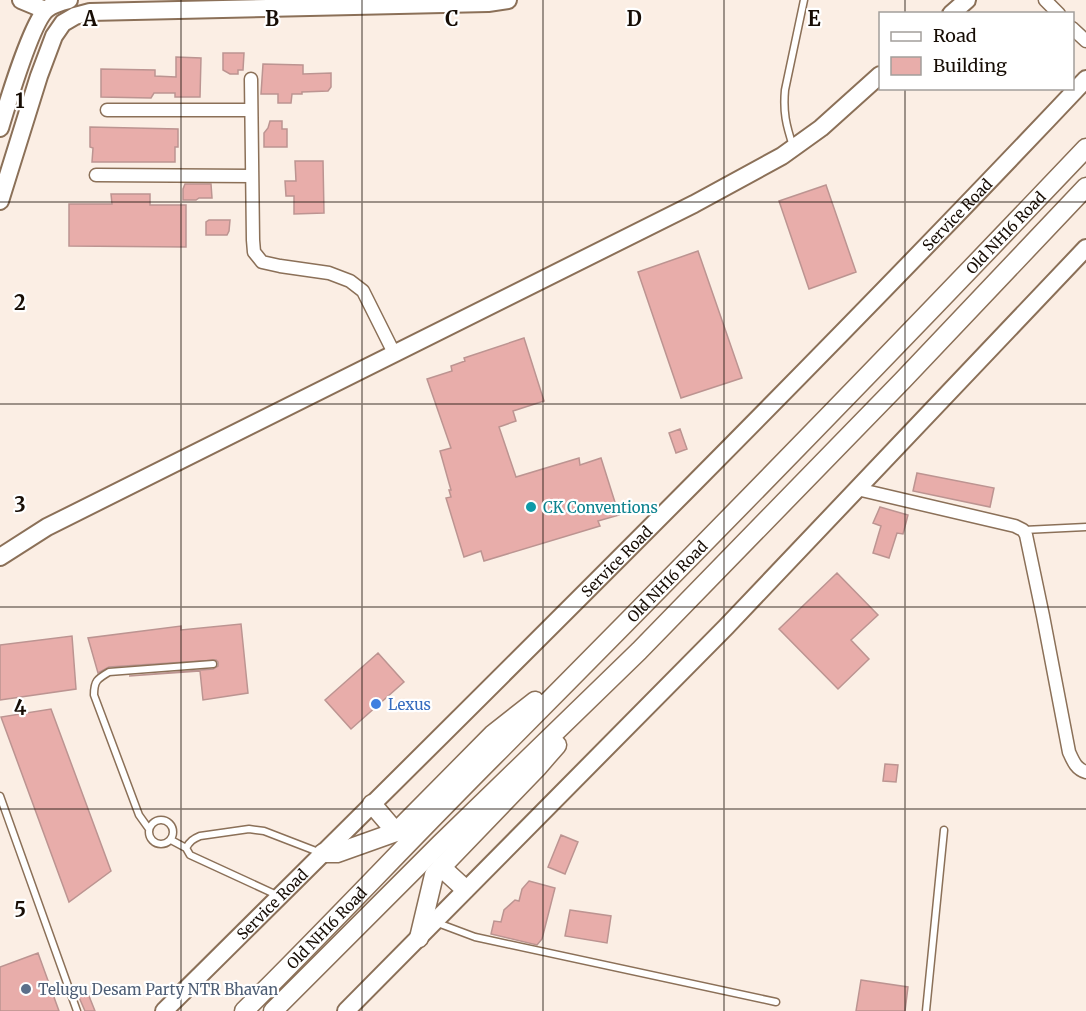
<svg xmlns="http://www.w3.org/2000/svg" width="1086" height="1011" font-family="Merriweather,serif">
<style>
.building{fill:#e8adaa;stroke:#bc9491;stroke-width:1.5}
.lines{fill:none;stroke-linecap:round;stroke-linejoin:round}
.lane-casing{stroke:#8b7058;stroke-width:9}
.street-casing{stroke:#8b7058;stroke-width:15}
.secondary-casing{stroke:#8b7058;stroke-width:20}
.primary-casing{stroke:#8b7058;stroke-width:21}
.lane{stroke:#fff;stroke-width:6}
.street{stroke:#fff;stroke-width:12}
.secondary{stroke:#fff;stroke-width:16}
.primary{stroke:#fff;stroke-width:18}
.grid{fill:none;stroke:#170d05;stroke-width:1.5;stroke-opacity:0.55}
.culture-dot{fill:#0f9aa8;stroke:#fff;stroke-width:2}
.shop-dot{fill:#3f7fe0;stroke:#fff;stroke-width:2}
.service-dot{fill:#5c6f8a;stroke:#fff;stroke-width:2}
.labels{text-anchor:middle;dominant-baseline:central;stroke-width:4.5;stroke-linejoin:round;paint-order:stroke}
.street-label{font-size:15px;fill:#170d05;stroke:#fff}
.culture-label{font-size:15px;fill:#0d838f;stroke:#fff;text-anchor:start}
.shop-label{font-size:15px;fill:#366cbe;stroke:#fff;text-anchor:start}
.service-label{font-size:15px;fill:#4e5e75;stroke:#fff;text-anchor:start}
.grid-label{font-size:20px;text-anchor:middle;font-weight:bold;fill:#170d05;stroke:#fff;stroke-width:4.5;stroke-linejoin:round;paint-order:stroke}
</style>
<rect width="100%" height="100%" fill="#fbeee4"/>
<!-- building -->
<path class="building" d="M223,53H244L243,70H238V74H230L223,70Z
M176,57L201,58L200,97H175V93H154L151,98L101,97V69L155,70V76L176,77Z
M263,64L303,65V74L331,73V87L328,91L302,92V94H292L291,103H278V94H261Z
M270,121H282V129H287V147H264V133L268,128Z
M90,127L178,129V147H175V162H92L93,148L90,147Z
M295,161H323L324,213L294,214V196H286L285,181H296Z
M185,184H211L212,198H199L196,200H183V189Z
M826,185L856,272L809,289L779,201Z
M111,194H150V205H186V247L69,246V204H112Z
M209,220H230L229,231L227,235H206V222Z
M698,251L742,378L681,398L638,272Z
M524,338L544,401L513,411L516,421L499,427L516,477L579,458L580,465L601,458L619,515L598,521L600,526L484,561L481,551L464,557L446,498L451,497L449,490H451L440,451L451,448L427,379L452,371L451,366L465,361L464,358Z
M680,429L687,449L676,453L669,433Z
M917,473L994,488L990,507L913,491Z
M880,507L908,515L903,534L897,533L889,558L873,553L881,526L873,523Z
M837,573L878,615L851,640L869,659L838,689L779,629Z
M241,624L248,693L203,700L200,671L129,676L213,669L218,666V662L216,660L109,667L98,673L88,638L181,626V630Z
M72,636L76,689L0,700V645Z
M378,653L404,682L351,729L325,700Z
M51,709L111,871L69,902L1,717Z
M885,764L898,765L896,782L883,781Z
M561,835L578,842L565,874L548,867Z
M529,881L555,888L542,939L537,945L491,934L494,921L501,922L504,910L515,900L519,901L522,889Z
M570,910L611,916L607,943L565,936Z
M38,953L59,1011H0V967Z
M861,980L908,987L905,1011H856Z
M87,991L95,1011H85L78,995Z"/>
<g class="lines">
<!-- lane casing -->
<g class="lane-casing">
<path id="lane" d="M793,146C786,125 783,112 785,90L804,0
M1024,530L1086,527
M0,796L77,1011
M149 832a12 12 0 1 1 24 0a12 12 0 1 1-24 0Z
M149,829L139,815L94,695C94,681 97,679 109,672L213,664
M171,840L186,848
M279,896L190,855L186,848C190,841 193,839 200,836L249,829L256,830L264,831L321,853
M435,922L475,937L776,1002
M926,1011L944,830"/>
</g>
<!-- street casing -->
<g class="street-casing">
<path id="street" d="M1045,0L1059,14
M1072,28L1086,41
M251,79L253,240L254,252L262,262L280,266L329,273L350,281L363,291L394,353
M107,110H251
M96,175L252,176
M857,489L1015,526L1023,530L1026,535L1043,616L1069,752C1073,761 1076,769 1086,772"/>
</g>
<!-- secondary casing -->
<g class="secondary-casing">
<g id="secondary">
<path d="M21,0L45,10"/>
<path d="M951,14L967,0"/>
<path d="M0,128C7,105 32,21 47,9C53,4 61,2 69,0"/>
<path d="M0,201L39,76L54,36L63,23L75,16L90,12L488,3L508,0"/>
<path d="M0,557L47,527L694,204L782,156L821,128L880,75"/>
<path id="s1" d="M164,1011C474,703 786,397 1086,79"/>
<path d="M346,1011L726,627L1086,248"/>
</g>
</g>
<!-- primary casing -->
<g class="primary-casing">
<g id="primary">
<path d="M372,804L396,832"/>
<path d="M323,853H337L396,832L493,734L535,701"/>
<path d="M441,867L465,889"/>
<path d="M419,938L434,875L537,768L557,745"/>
<path id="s2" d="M244,1011C329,927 410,840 494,756C694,555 891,353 1086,148"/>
<path d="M273,1011L440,844L639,651L903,380L1086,187"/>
</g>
</g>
<!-- lane -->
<use href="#lane" class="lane"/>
<!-- street -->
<use href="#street" class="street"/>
<!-- secondary -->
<use href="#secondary" class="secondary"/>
<!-- primary -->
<use href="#primary" class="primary"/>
</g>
<!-- grid -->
<path class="grid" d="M181,0V1011M362,0V1011M543,0V1011M724,0V1011M905,0V14M905,88V1011M0,202H1086M0,404H1086M0,607H1086M0,809H1086"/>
<!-- markers -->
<circle class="culture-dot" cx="531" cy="507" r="6"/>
<circle class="shop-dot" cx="376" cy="704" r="6"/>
<circle class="service-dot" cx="26" cy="989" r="6"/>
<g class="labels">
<!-- street labels -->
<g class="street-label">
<text stroke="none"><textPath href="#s1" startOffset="1124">Service Road</textPath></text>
<text stroke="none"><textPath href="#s2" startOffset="1089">Old NH16 Road</textPath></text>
<text stroke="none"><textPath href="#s1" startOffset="638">Service Road</textPath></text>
<text stroke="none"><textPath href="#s2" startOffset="603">Old NH16 Road</textPath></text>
<text stroke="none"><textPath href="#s1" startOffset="152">Service Road</textPath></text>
<text stroke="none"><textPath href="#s2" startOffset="117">Old NH16 Road</textPath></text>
</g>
<!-- culture labels -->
<g class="culture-label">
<text x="543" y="507">CK Conventions</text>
</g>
<!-- shop labels -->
<g class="shop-label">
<text x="388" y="704">Lexus</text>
</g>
<!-- service labels -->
<g class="service-label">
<text x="38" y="989">Telugu Desam Party NTR Bhavan</text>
</g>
</g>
<g class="grid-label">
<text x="90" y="26">A</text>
<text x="272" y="26">B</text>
<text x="452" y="26">C</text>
<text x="634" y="26">D</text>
<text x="814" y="26">E</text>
<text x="20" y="108">1</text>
<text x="20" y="310">2</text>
<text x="20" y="512">3</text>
<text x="20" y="715">4</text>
<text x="20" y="917">5</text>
</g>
<!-- legend -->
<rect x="879" y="12" width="195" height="78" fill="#ffffff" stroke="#a29e9b" stroke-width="1.5"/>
<rect x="891" y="32" width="30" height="9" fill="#ffffff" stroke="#a29e9b" stroke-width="1.5"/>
<text x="933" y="42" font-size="18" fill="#170d05">Road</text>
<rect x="891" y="57" width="30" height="18" fill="#e8adaa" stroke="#a29e9b" stroke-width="1.5"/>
<text x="933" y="72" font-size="18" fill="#170d05">Building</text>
</svg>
